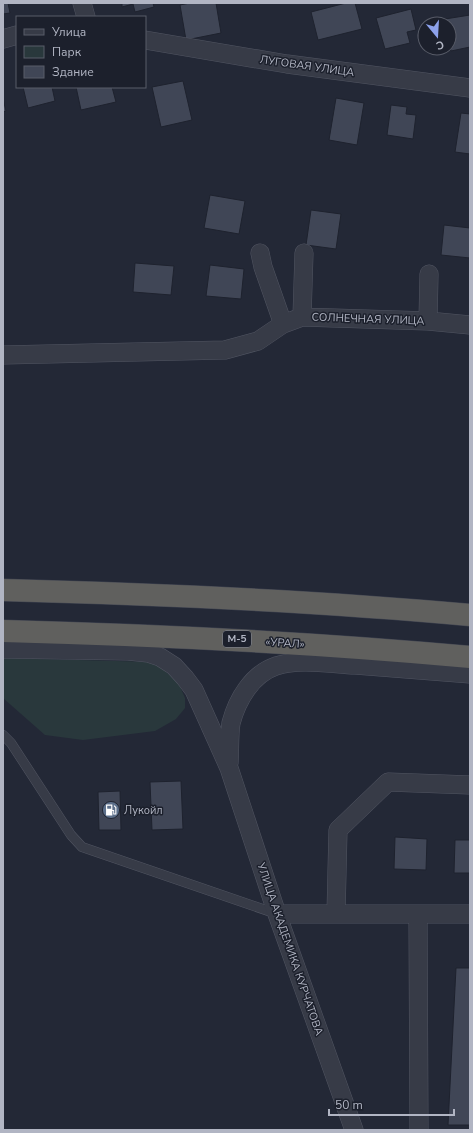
<svg xmlns="http://www.w3.org/2000/svg" width="473" height="1133" font-family="'Nunito Sans',sans-serif">
<style>
.green{fill:#29383c}
.building{fill:#404656;stroke:#1e222e}
.lines{fill:none;stroke-linecap:round;stroke-linejoin:round}
.service-casing{stroke:#515562;stroke-width:10}
.minor-casing{stroke:#515562;stroke-width:19}
.trunk-casing{stroke:#414552;stroke-width:23}
.service{stroke:#373b47;stroke-width:9}
.minor{stroke:#373b47;stroke-width:18}
.trunk{stroke:#60605e;stroke-width:22}
.labels{text-anchor:middle;dominant-baseline:central;stroke-width:3;stroke-linejoin:round;paint-order:stroke}
.shield{fill:#1c202c;stroke:#848896;stroke-width:1}
.shield-label{font-size:10px;font-weight:bold;fill:#b1b5c3}
.street-label{font-size:11px;fill:#b1b5c3;stroke:#1c202c}
.poi-label{font-size:11px;fill:#b1b5c3;stroke:#1c202c;text-anchor:start}
</style>
<rect width="100%" height="100%" fill="#232836"/>
<!-- green -->
<path class="green" d="M3,658L154,662L178,682L185,698V708L176,719L155,731L83,740L45,735L3,698Z"/>
<!-- building -->
<path class="building" d="M3,3H8L10,13L3,14Z
M122,3H153L154,7L135,12L133,4L122,7Z
M190,3H216L221,33L186,40L180,5Z
M346,3H355L362,29L318,40L311,12Z
M411,9L416,30L407,32L410,43L385,49L376,18Z
M470,15V47L451,51L449,41V24H446L445,19Z
M183,81L192,120L161,127L152,87Z
M23,87H52L55,101L28,108Z
M76,87H112L116,102L81,110Z
M336,98L364,103L357,145L329,140Z
M3,99L6,111L3,112Z
M391,105L407,107L406,114L416,115L413,139L387,135Z
M461,113L470,114V154L455,152Z
M210,195L245,201L239,234L204,228Z
M311,210L341,214L336,249L306,245Z
M444,225L470,228V258L441,255Z
M135,263L174,266L171,295L133,292Z
M210,265L244,269L241,299L206,296Z
M181,781L183,829L152,830L150,782Z
M120,791L121,830H99L98,792Z
M395,837L427,839L426,870L394,869Z
M455,840H470V873H454Z
M456,968H470V1125H448Z"/>
<g class="lines">
<!-- service casing -->
<g class="service-casing">
<path id="service" d="M3,735L11,743L71,835L82,847L277,914"/>
</g>
<!-- minor casing -->
<g class="minor-casing">
<path id="minor" d="M82,3L86,17
M3,39L17,35
M145,40L287,64L470,88
M260,253L263,267L283,324
M302,317L304,253
M428,321L429,274
M3,355L225,350L258,341L283,324L302,317L428,321L470,325
M3,649L128,651L148,653L160,657L174,666L185,678L194,690L229,768L277,914L354,1130
M229,763C230,750 229,736 231,723C237,700 252,674 276,666C298,658 332,664 355,665C393,668 432,671 470,674
M277,914H470
M336,914L338,830L388,782L470,785
M418,914L419,1130"/>
</g>
<!-- trunk casing -->
<g class="trunk-casing">
<path id="trunk" d="M3,590C159,594 315,601 470,615
M3,631C159,635 315,643 470,657"/>
</g>
<!-- service -->
<use href="#service" class="service"/>
<!-- minor -->
<use href="#minor" class="minor"/>
<!-- trunk -->
<use href="#trunk" class="trunk"/>
</g>
<!-- icons -->
<defs>
<g id="fuel-disc" transform="scale(0.9)"><circle r="9.5" fill="#5c6f8a" stroke="#1c202c"/><path d="M-5.5-6h7V0h2V4h1.3V-2.5L3-4.5l.8-.8L6-3V5H2.5V1h-1V6h-7ZM-4.2-4.7v3.2H.2V-4.7Z" fill="#fff"/></g>
</defs>
<g fill-rule="evenodd">
<use href="#fuel-disc" x="111" y="810"/>
</g>
<g class="labels">
<!-- shield labels -->
<rect class="shield" x="223" y="631" width="28" height="16" rx="3"/>
<g class="shield-label">
<text x="237" y="639">М-5</text>
</g>
<!-- street labels -->
<g class="street-label">
<text transform="translate(307 66) rotate(8)">ЛУГОВАЯ УЛИЦА</text>
<text transform="translate(368 319) rotate(2)">СОЛНЕЧНАЯ УЛИЦА</text>
<text transform="translate(285 643) rotate(4)">«УРАЛ»</text>
<text transform="translate(290 949) rotate(71)">УЛИЦА АКАДЕМИКА КУРЧАТОВА</text>
</g>
<!-- poi labels -->
<g class="poi-label">
<text x="124" y="810">Лукойл</text>
</g>
</g>
<!-- border -->
<rect width="473" height="1133" fill="none" stroke="#b1b5c3" stroke-width="8"/>
<!-- legend -->
<rect x="16" y="16" width="130" height="72" fill="#1c202c" stroke="#585c68"/>
<rect x="24" y="29" width="20" height="6" fill="#373b47" stroke="#585c68"/>
<text x="52" y="36" font-size="12" fill="#b1b5c3">Улица</text>
<rect x="24" y="46" width="20" height="12" fill="#29383c" stroke="#585c68"/>
<text x="52" y="56" font-size="12" fill="#b1b5c3">Парк</text>
<rect x="24" y="66" width="20" height="12" fill="#404656" stroke="#585c68"/>
<text x="52" y="76" font-size="12" fill="#b1b5c3">Здание</text>
<!-- north arrow -->
<g transform="translate(437 36) rotate(162)"><circle r="19" fill="#1c202c" stroke="#585c68"/>
<path d="M0-3L7 15L0 10L-7 15Z" fill="#8da2ec"/>
<text y="-6" font-size="11" font-weight="bold" text-anchor="middle" fill="#b1b5c3">С</text>
</g>
<!-- scale -->
<path d="M329 1109v6h125v-6" fill="none" stroke="#b1b5c3" stroke-width="2"/>
<text x="335" y="1109" font-size="12" fill="#b1b5c3" stroke="#1c202c" stroke-width="3" paint-order="stroke">50 m</text>
</svg>
